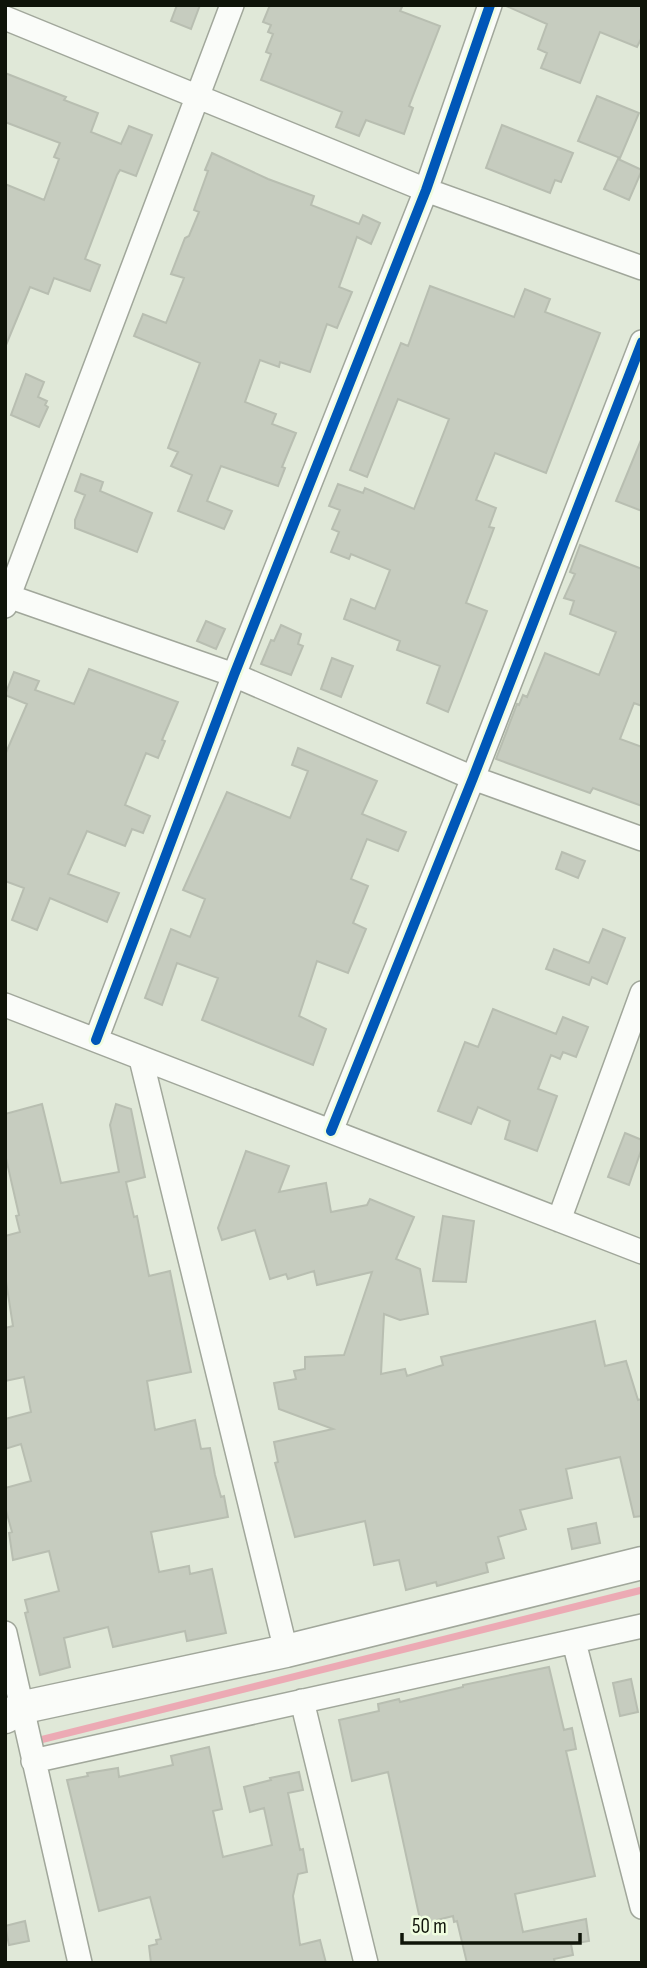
<svg xmlns="http://www.w3.org/2000/svg" width="647" height="1968" font-family="'Sofia Sans Condensed',sans-serif">
<style>
.lines{fill:none;stroke-linecap:round;stroke-linejoin:round}
.stream{stroke:#ecaab4;stroke-width:7}
.building{fill:#c6ccbf;stroke:#b8beb1;stroke-width:2}
.street-casing{stroke:#a1a79b;stroke-width:26}
.secondary-casing{stroke:#a1a79b;stroke-width:35}
.street{stroke:#fafcf9;stroke-width:23}
.secondary{stroke:#fafcf9;stroke-width:32}
.cycleway-casing{stroke:#effddf;stroke-width:15}
.cycleway{stroke:#0057b8;stroke-width:10}
</style>
<rect width="100%" height="100%" fill="#e0e8d8"/>
<g class="lines">
<!-- stream -->
<path class="stream" d="M36,1741L642,1590"/>
</g>
<!-- building -->
<path class="building" d="M177,5H200L191,29L171,21Z
M270,5H403L400,11L440,26L409,106L413,108L404,134L366,120L359,136L336,127L342,112L261,80L271,54L266,52L273,34L268,32L271,25L263,22Z
M504,5H642V37L637,47L600,32L580,83L541,68L547,53L538,49L547,24Z
M5,73L66,97L64,100L98,113L91,132L121,144L129,126L152,135L136,176L120,170L117,175L85,259L100,265L90,291L54,278L48,294L30,287L6,345L5,184L44,200L59,159L54,157L60,143L5,122Z
M597,96L639,113L620,158L578,141Z
M502,125L573,153L561,182L555,180L550,193L486,168Z
M212,153L268,179L314,196L311,205L359,224L363,215L380,223L371,244L357,237L339,287L352,292L337,328L327,324L310,372L280,362L279,367L260,360L245,402L276,414L272,424L296,433L282,467L285,468L278,486L221,466L207,501L232,511L224,529L178,511L192,475L171,466L178,452L168,448L200,363L134,336L143,314L166,323L184,278L171,274L185,238L189,236L199,212L194,210L208,171L205,170Z
M618,159L642,170L629,200L604,189Z
M430,286L514,317L525,289L550,299L545,312L600,333L546,473L495,453L476,500L496,508L489,527L494,528L466,603L487,611L448,712L427,703L440,666L397,650L400,641L344,619L351,599L375,609L390,570L351,554L349,559L331,552L339,532L332,529L340,510L329,506L338,484L363,493L365,488L414,509L449,419L398,399L367,477L350,470L401,343L408,346Z
M26,374L44,382L38,397L47,401L45,405L48,407L39,427L11,415Z
M641,440H642V511L616,501Z
M81,474L103,482L100,491L152,513L137,552L75,528V520L85,495L75,491Z
M580,545L642,569V706L634,703L620,739L642,747V806L593,788L590,793L496,759L517,704L519,705L523,695L527,697L545,653L599,675L616,632L570,614L574,601L564,598L575,574L570,572Z
M206,621L225,629L216,649L197,641Z
M281,625L301,634L298,644L303,646L291,675L261,664L271,640L274,641Z
M332,658L353,666L341,697L321,689Z
M89,669L178,702L162,740L165,741L158,758L146,753L125,805L150,816L143,833L132,829L125,846L87,831L68,874L119,893L107,922L50,898L37,930L12,920L24,888L5,881V755L27,704L5,695L14,672L39,681L35,690L74,704Z
M298,748L377,781L362,814L406,832L398,851L367,839L351,879L368,886L353,923L366,929L348,973L317,961L299,1016L326,1029L313,1065L202,1020L218,978L177,963L162,1005L145,998L171,929L190,937L205,899L183,890L227,792L290,818L308,771L292,765Z
M562,852L585,861L578,878L556,869Z
M603,929L625,938L607,984L592,977L589,985L546,969L554,949L589,963Z
M493,1009L556,1034L563,1017L588,1027L576,1057L563,1052L560,1059L551,1055L538,1089L557,1096L537,1151L505,1139L510,1121L478,1107L471,1124L438,1111L465,1042L478,1047Z
M42,1104L61,1183L119,1172L110,1125L116,1104L131,1109L145,1177L126,1182L134,1217L137,1216L149,1276L170,1271L191,1372L147,1381L155,1430L195,1420L201,1449L210,1448L215,1475L221,1497L224,1496L228,1517L151,1532L159,1572L189,1566L190,1574L212,1569L226,1633L187,1641L185,1631L113,1647L108,1627L64,1638L70,1667L40,1675L25,1613L28,1612L25,1600L59,1591L49,1551L13,1560L9,1533L12,1532L5,1507V1488L31,1481L21,1444L5,1449V1419L31,1412L24,1377L5,1381V1328L13,1326L5,1275V1236L20,1232L16,1216L19,1215L5,1154V1114Z
M625,1133L642,1140V1148L629,1185L608,1177Z
M246,1151L289,1166L279,1192L326,1183L331,1212L367,1205L370,1199L414,1217L396,1259L420,1269L428,1314L400,1320L384,1314L381,1374L405,1369L407,1376L443,1365L441,1357L595,1321L605,1366L626,1361L638,1400L642,1399V1516L634,1517L620,1457L566,1469L572,1498L520,1510L526,1529L498,1537L504,1558L486,1563L488,1572L437,1586L436,1582L406,1590L399,1560L374,1565L365,1521L295,1537L275,1463L278,1462L274,1442L333,1429L279,1409L274,1383L296,1379L294,1371L305,1369V1357L344,1355L372,1272L317,1285L314,1271L288,1279L286,1274L270,1279L255,1230L222,1240L218,1228Z
M443,1216L474,1221L466,1282L433,1281Z
M596,1523L600,1543L572,1549L568,1529Z
M549,1667L564,1730L572,1728L576,1749L566,1751L595,1876L515,1894L523,1932L586,1919L589,1941L571,1944L573,1955L554,1959L555,1963H467L457,1921L454,1922L453,1916L421,1924L388,1772L352,1781L339,1720L379,1711L378,1704L399,1699L400,1702L463,1687V1685Z
M631,1679L638,1712L620,1716L613,1683Z
M209,1747L222,1809L213,1811L223,1857L272,1845L264,1808L250,1812L244,1787L271,1780L270,1778L299,1772L303,1790L288,1793L300,1850L303,1849L307,1872L298,1874L293,1896L300,1945L320,1940L326,1963H151L149,1946L157,1944L156,1940L161,1939L150,1897L99,1911L67,1780L88,1776L87,1773L118,1768L119,1777L173,1765L171,1756Z
M25,1921L29,1941L9,1945L5,1926Z"/>
<g class="lines">
<!-- street casing -->
<g class="street-casing">
<path id="street" d="M5,18L426,190L642,268
M5,595L234,675L473,778L642,839
M5,606L232,5
M5,1005L642,1252
M96,1040L234,675L426,190L490,5
M141,1059L286,1651
M331,1131L473,778L642,342
M559,1220L642,993
M5,1633L80,1963
M574,1642L642,1907
M302,1701L366,1963
M33,1761L642,1626"/>
</g>
<!-- secondary casing -->
<g class="secondary-casing">
<path id="secondary" d="M5,1717L24,1707L286,1651L642,1563"/>
</g>
<!-- street -->
<use href="#street" class="street"/>
<!-- secondary -->
<use href="#secondary" class="secondary"/>
<!-- cycleway casing -->
<g class="cycleway-casing">
<path id="cycleway" d="M96,1040L234,675L426,190L490,5
M331,1131L473,778L642,342"/>
</g>
<!-- cycleway -->
<use href="#cycleway" class="cycleway"/>
</g>
<!-- border -->
<rect width="647" height="1968" fill="none" stroke="#0f1409" stroke-width="14"/>
<!-- scale -->
<path d="M402 1933v10h178v-10" fill="none" stroke="#0f1409" stroke-width="3.5"/>
<text x="412" y="1933" font-size="21" fill="#0f1409" stroke="#effddf" stroke-width="5" paint-order="stroke">50 m</text>
</svg>
